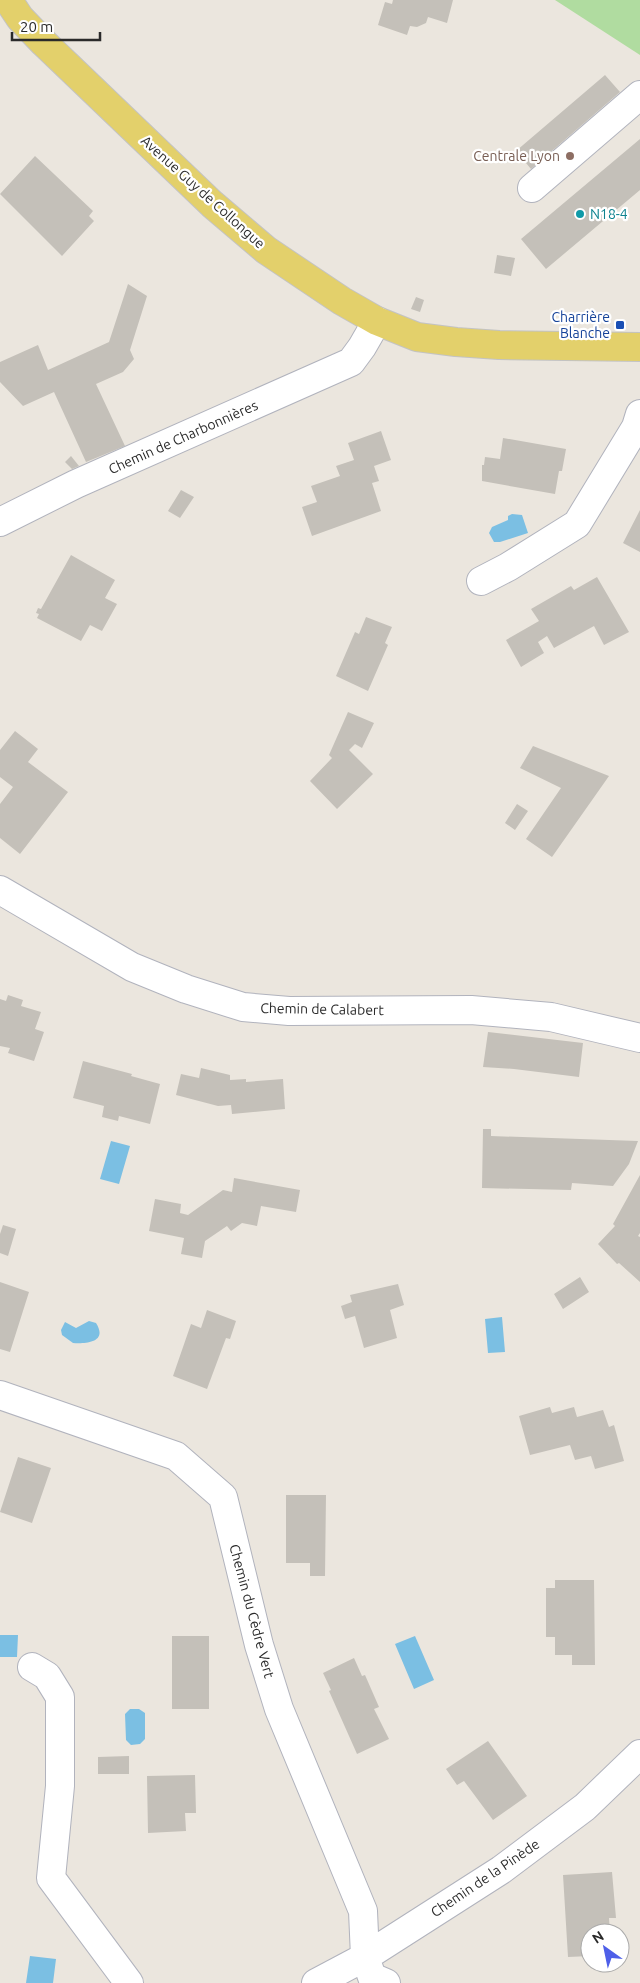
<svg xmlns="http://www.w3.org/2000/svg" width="640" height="1983" font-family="Ubuntu,sans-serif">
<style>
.green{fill:#b0dca0}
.water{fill:#7bbfe3}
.building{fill:#c4c0b9}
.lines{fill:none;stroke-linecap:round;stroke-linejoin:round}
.minor-casing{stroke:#b1b3bd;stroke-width:30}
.major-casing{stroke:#c3c3c3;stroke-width:30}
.minor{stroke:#fff;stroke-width:28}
.major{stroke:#e3d06b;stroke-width:28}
.education-dot{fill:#8d6e63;stroke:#fff;stroke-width:2}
.culture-dot{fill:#0f9aa8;stroke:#fff;stroke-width:2}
.transit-dot{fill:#1a4fb4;stroke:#fff;stroke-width:2}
.labels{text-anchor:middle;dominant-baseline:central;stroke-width:4.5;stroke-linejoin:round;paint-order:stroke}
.education-label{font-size:14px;fill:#785e54;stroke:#fff;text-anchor:end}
.street-label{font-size:14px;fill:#2a2a2a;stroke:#fff}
.culture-label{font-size:14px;fill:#0d838f;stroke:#fff;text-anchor:start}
.transit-label{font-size:14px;fill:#164399;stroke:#fff;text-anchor:end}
</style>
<rect width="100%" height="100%" fill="#ebe6de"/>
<!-- green -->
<path class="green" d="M555,0H640V55Z"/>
<!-- water -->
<path class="water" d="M512,514L522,515L528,533L500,542H494L489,533L492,527L508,520V516Z
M111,1141L130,1146L119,1184L100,1179Z
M502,1317L505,1352L488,1353L485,1319Z
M89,1321L96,1323C108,1342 87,1344 73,1343L62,1335L61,1330L65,1322L76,1328Z
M0,1635H18L17,1657H0Z
M415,1636L434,1680L414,1689L395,1644Z
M130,1709H139L145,1713V1739L140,1744L131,1745L126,1740L125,1714Z
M30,1956L56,1959L53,1983H26Z"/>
<!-- building -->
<path class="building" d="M393,0H453L447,23L428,17L426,23L417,27L410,26L407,35L378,25L385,2L392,4Z
M605,75L620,92L531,169L516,151Z
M640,139V190L546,269L521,239Z
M35,156L93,211L89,216L94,221L62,256L0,194Z
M497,255L515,258L511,276L494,273Z
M128,284L147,296L130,350L134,359L123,372L96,384L125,446L86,462L54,392L23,406L0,382V362L38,345L48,370L109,342Z
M416,297L424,300L420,312L411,309Z
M381,431L391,460L374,466L379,481L372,483L381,511L312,536L302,507L317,502L311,486L340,476L336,466L354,460L348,443Z
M503,438L566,449L562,471H559L555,494L482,481V465H484L485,457L500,459Z
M71,456L79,466L72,469L65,462Z
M181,490L194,497L180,518L168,511Z
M640,510V552L623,543Z
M71,555L115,580L105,598L117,604L102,631L90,625L81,641L37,618L39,614L36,613L38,608L41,609Z
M597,577L629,632L604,645L594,626L554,648L547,636L538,642L544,653L521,667L506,640L539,621L531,609L571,586L574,590Z
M366,617L392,627L385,643L388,645L368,691L336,676L355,632L359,634Z
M348,712L374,723L362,748L355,744L349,750L373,774L337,809L310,781L332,758L329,755Z
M15,731L38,749L28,762L68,792L20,854L0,838V804L13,787L0,777V750Z
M533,746L609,776L552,857L526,839L561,788L520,768Z
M517,804L528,811L515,830L505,823Z
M8,995L23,1000L21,1006L41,1012L35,1029L44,1032L34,1061L8,1053L10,1048L0,1046V999L6,1001Z
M488,1032L583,1043L579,1077L514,1069L483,1067Z
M83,1061L132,1074L131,1076L160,1084L150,1124L119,1116L118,1121L102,1117L104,1106L73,1098Z
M201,1068L230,1075V1080L246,1079V1082L283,1079L285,1109L232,1114L231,1105L218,1106L176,1095L181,1074L199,1078Z
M483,1129H491V1136L638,1141L629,1164L613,1186L572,1183L571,1190L482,1188Z
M640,1175V1233L638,1236L640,1237V1282L619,1263L617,1264L598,1244L615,1226L613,1224Z
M234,1178L300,1190L296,1212L261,1206L257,1226L242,1223L231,1231L227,1226L205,1241L202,1258L181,1254L184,1238L149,1231L155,1199L181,1204L180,1213L188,1215L223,1190L232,1192Z
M3,1225L16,1229L8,1256L0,1253V1234Z
M580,1277L589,1292L563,1309L554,1294Z
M0,1282L29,1292L10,1352L0,1349Z
M398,1284L404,1305L390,1310L397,1338L364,1348L355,1316L345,1319L341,1306L352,1302L350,1295Z
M207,1310L236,1321L230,1339L226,1338L207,1389L173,1376L191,1324L201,1328Z
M550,1407L552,1413L574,1407L577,1417L603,1410L609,1427L614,1425L624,1461L595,1469L591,1456L575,1460L570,1445L530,1455L519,1416Z
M18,1457L51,1468L32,1523L0,1512Z
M286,1495H326L325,1576H310V1563H286Z
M555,1580H594L595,1665H572V1655H555V1637H546V1588H555Z
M172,1636H209V1709H172Z
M354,1658L362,1676L365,1675L379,1707L374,1709L389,1739L357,1754L329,1691L331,1690L323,1673Z
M488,1741L527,1796L493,1820L464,1781L457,1785L446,1769Z
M129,1756V1774H98V1757Z
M195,1775L196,1813H185L186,1831L148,1833L147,1776Z
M612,1872L616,1918H609L610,1933H590V1956L568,1957L563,1875Z"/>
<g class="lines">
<!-- minor casing -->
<g class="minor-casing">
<path id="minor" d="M532,188L640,95
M0,522L76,484L351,362L362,347L377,321
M481,581L508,567L577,524L636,427L640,414
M0,890L132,967L186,989L243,1007L289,1011L471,1010L551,1017L640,1038
M0,1395L176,1456L223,1497L259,1645L279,1709L363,1911L365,1957L372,1977L386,1983
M32,1667L47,1676L60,1697V1786L51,1878L129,1983
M316,1983L365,1957L501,1870L585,1807L640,1754"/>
</g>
<!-- major casing -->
<g class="major-casing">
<path id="major" d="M8,0L20,18L44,43L212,204L266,250L342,301L377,321L417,337L456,342L499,345L640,347"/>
</g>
<!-- minor -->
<use href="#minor" class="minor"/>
<!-- major -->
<use href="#major" class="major"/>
</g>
<!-- markers -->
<circle class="education-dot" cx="570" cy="156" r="5"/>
<circle class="culture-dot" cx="580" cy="214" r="5"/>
<rect class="transit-dot" x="615" y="320" width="10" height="10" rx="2.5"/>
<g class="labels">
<!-- education labels -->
<g class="education-label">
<text x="560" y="156">Centrale Lyon</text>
</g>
<!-- street labels -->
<g class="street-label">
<text transform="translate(203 192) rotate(42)">Avenue Guy de Collongue</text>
<text transform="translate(183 437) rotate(-24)">Chemin de Charbonnières</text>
<text transform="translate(322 1009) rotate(1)">Chemin de Calabert</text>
<text transform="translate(252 1611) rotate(75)">Chemin du Cèdre Vert</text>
<text transform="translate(485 1878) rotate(-34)">Chemin de la Pinède</text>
</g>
<!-- culture labels -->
<g class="culture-label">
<text x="590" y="214">N18-4</text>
</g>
<!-- transit labels -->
<g class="transit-label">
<text x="610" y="317">Charrière<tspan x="610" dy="16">Blanche</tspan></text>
</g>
</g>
<!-- north arrow -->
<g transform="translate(605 1948) rotate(327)"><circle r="24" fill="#ffffff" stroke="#aaaaaa"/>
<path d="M0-4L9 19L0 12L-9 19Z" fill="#4e5fe8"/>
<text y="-8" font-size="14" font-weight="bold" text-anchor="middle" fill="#2a2a2a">N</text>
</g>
<!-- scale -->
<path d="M12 32v8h88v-8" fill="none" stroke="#2a2a2a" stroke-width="2.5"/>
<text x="20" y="32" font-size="15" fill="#2a2a2a" stroke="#ffffff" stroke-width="4" paint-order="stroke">20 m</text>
</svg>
